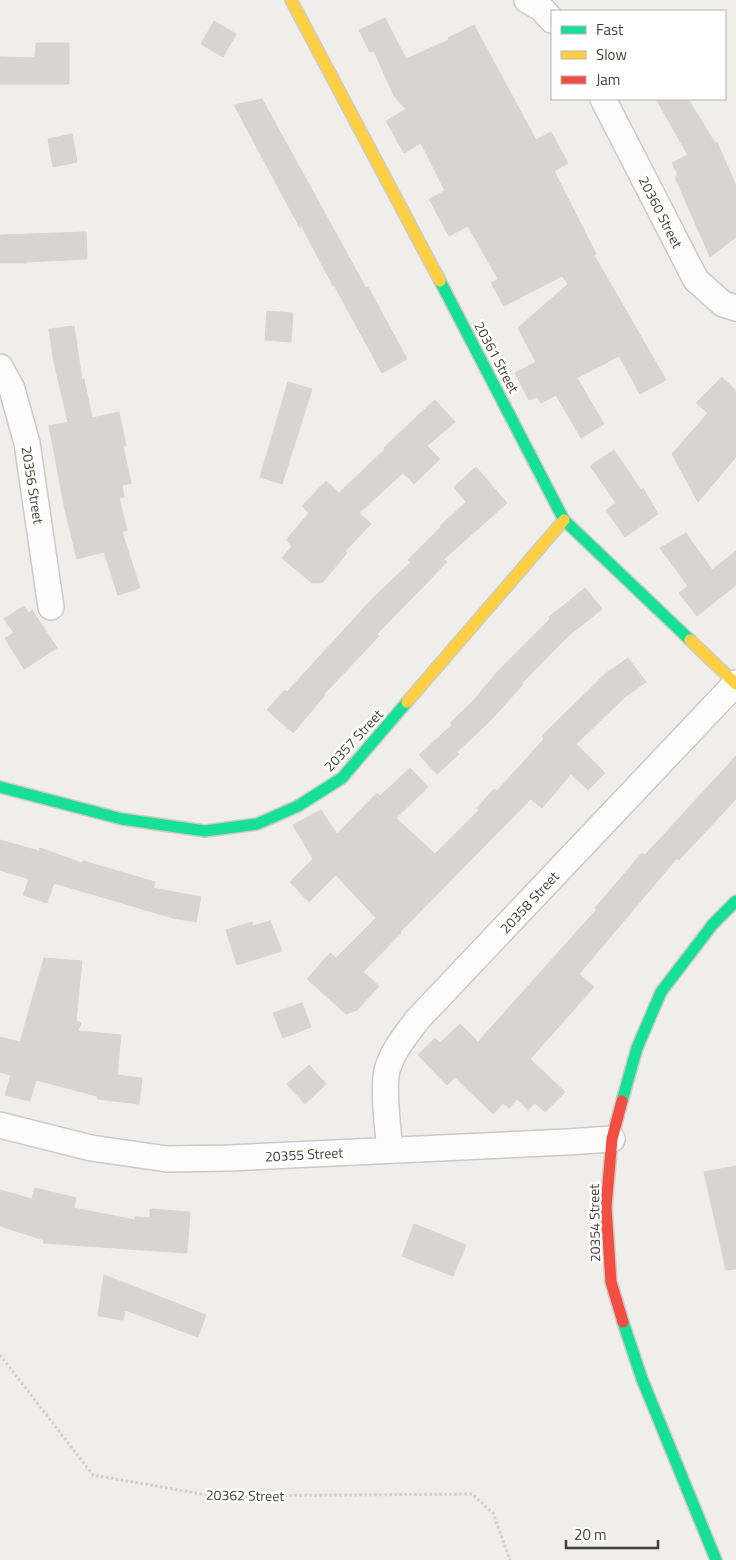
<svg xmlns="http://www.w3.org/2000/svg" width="736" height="1560" font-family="'Titillium Web',sans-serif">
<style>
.building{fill:#d7d5d1;stroke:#d7d5d0}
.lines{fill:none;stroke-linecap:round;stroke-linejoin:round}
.street-casing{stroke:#cccac6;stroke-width:28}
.fast-casing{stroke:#cecbc1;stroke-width:14}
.slow-casing{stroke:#cecbc1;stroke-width:14}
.jam-casing{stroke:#cecbc1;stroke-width:14}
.path{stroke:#d0cecb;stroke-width:3;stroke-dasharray:2.5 2.5;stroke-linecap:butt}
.street{stroke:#fdfcfc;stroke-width:25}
.fast{stroke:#16e098;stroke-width:11}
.slow{stroke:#ffcf43;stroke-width:11}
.jam{stroke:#f24e42;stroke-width:11}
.labels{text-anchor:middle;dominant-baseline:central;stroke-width:5;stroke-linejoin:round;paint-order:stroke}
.street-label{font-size:14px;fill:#453f36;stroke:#fff}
</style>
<rect width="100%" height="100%" fill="#efeeea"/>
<!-- building -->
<path class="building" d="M385,18L406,59L449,40L448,38L474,25L536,140L551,132L568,163L554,171L596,254L594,255L666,380L640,394L619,356L577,378L604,424L581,438L556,395L541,403L537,397L529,400L515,373L536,362L518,328L568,284L562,276L504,306L491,283L498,279L468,226L449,236L429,199L445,191L421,143L404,153L386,121L406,109L394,96L374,51L370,52L359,30Z
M214,21L236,34L223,57L201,44Z
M36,43H69V84H0V57L35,58Z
M262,99L366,288L368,287L407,359L382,373L334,285L333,286L300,223V228L234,105Z
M656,99H688L715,143L717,142L736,186V237L710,257L675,177L678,175L672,163L688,155Z
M72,134L77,162L53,167L48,139Z
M86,232L87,259L27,262V263H0V235Z
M267,311L293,313L291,342L265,340Z
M74,326L82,380L84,379L92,418L119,412L126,446H123L131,483L122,485L124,497L119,498L127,530L122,532L140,588L118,595L104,552L77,559L65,510L49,426L68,422L53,358L49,329Z
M722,377L736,391V457L698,502L672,454L708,413L696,403Z
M288,382L312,389L282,484L260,477Z
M435,400L455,422L427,446L440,459L414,484L403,473L359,513L371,524L345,551L347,553L322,583H312L282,558L292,546L286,540L309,513L302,506L326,481L339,493L385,449L384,448L414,419Z
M614,450L641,490L643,488L658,514L625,537L606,510L616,503L590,466Z
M476,467L507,503L444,559L447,562L377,634L379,636L324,694L325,695L293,733L267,710L285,690L287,692L373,598L411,562L408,560L441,527L440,526L466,502L454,487Z
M686,533L712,570L736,551V585L697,616L679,593L688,586L660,548Z
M585,588L602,609L568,636L522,683L523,684L492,719L457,752L459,754L437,774L419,755L452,725L450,723L473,701L499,670L550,619L549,617Z
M24,606L29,613L32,610L57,648L24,669L5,638L14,633L4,619Z
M628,658L646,682L625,697L576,744L605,773L588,790L571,774L542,808L531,799L400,932L401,933L363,972L379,986L357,1010L346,1014L307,979L330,953L336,958L376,918L336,875L309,902L290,882L313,859L293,825L321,810L337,834L377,793L380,796L410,768L428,787L396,818L435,854L479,810L477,808L494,789L497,791L544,739L542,736L606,673Z
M736,756V799L679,860L677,858L579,974L594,987L530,1059L565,1092L545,1112L535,1103L528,1110L517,1099L509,1108L503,1103L493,1114L455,1077L447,1085L418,1055L435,1038L440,1043L460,1024L478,1042L597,909L595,908L642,853L645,855Z
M0,840L39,851L40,848L82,863L83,861L155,882L153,888L201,897L196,922L173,918L54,883L47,903L23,895L29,879L0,870Z
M270,921L282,951L237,965L226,930L252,922L253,926Z
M44,958L82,961L76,1021L81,1023L78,1031L121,1035L117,1075L142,1078L139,1104L97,1099V1096L36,1080L30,1101L5,1095L11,1075L0,1072V1037L20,1042Z
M302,1003L311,1027L283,1038L273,1013Z
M309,1065L326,1084L305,1104L287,1084Z
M736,1166V1269L726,1270L704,1172Z
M35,1188L76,1198L74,1208L135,1220V1217L150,1218V1209L190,1212L187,1253L43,1243L44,1240L0,1226V1190L32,1199Z
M414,1224L466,1245L453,1276L402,1256Z
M104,1275L206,1315L198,1337L125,1310L123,1320L98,1316Z"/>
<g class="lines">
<!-- street casing -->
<g class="street-casing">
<path id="street" d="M527,0L542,9L552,20
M603,99L696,280L723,304L736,308
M0,367L12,389L27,443L51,607
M0,1125L91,1148L167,1159L229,1158L567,1142L612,1139
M390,1150C388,1131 382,1083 388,1067C394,1049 406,1035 417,1020L736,683"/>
</g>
<!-- fast casing -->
<g class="fast-casing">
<path id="fast" d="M440,281L564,520L690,640
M0,787L122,819L205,831L257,824L298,806L342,778L407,702
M622,1101L637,1048L661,992L713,924L736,901
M623,1322L642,1379L716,1560"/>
</g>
<!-- slow casing -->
<g class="slow-casing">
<path id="slow" d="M291,0L440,281
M690,640L736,684
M407,702L564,520"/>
</g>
<!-- jam casing -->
<g class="jam-casing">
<path id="jam" d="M622,1101L612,1139L606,1207L611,1282L623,1322"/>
</g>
<!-- path -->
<path class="path" d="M0,1355L93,1475L213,1496L472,1494L493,1513L510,1560"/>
<!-- street -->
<use href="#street" class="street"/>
<!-- fast -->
<use href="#fast" class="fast"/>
<!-- slow -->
<use href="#slow" class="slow"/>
<!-- jam -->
<use href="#jam" class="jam"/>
</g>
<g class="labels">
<!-- street labels -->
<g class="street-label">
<text transform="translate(661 212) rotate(63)">20360 Street</text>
<text transform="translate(497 357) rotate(62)">20361 Street</text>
<text transform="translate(33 485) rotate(81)">20356 Street</text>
<text transform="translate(353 740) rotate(-47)">20357 Street</text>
<text transform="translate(529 902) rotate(-47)">20358 Street</text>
<text transform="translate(304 1154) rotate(-3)">20355 Street</text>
<text transform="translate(594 1223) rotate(-91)">20354 Street</text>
<text transform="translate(245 1495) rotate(1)">20362 Street</text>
</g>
</g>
<!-- legend -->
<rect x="551" y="10" width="175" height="90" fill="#ffffff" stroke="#b5b2af"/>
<rect x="561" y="26" width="25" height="8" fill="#16e098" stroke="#b5b2af"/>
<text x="596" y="35" font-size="15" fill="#453f36">Fast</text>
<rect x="561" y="51" width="25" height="8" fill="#ffcf43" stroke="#b5b2af"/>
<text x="596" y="60" font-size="15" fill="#453f36">Slow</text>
<rect x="561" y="76" width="25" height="8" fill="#f24e42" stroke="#b5b2af"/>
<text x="596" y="85" font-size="15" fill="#453f36">Jam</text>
<!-- scale -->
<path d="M566 1540v8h92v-8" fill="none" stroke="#453f36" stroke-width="2.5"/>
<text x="574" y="1540" font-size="15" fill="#453f36" stroke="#ffffff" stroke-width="4" paint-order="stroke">20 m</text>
</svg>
